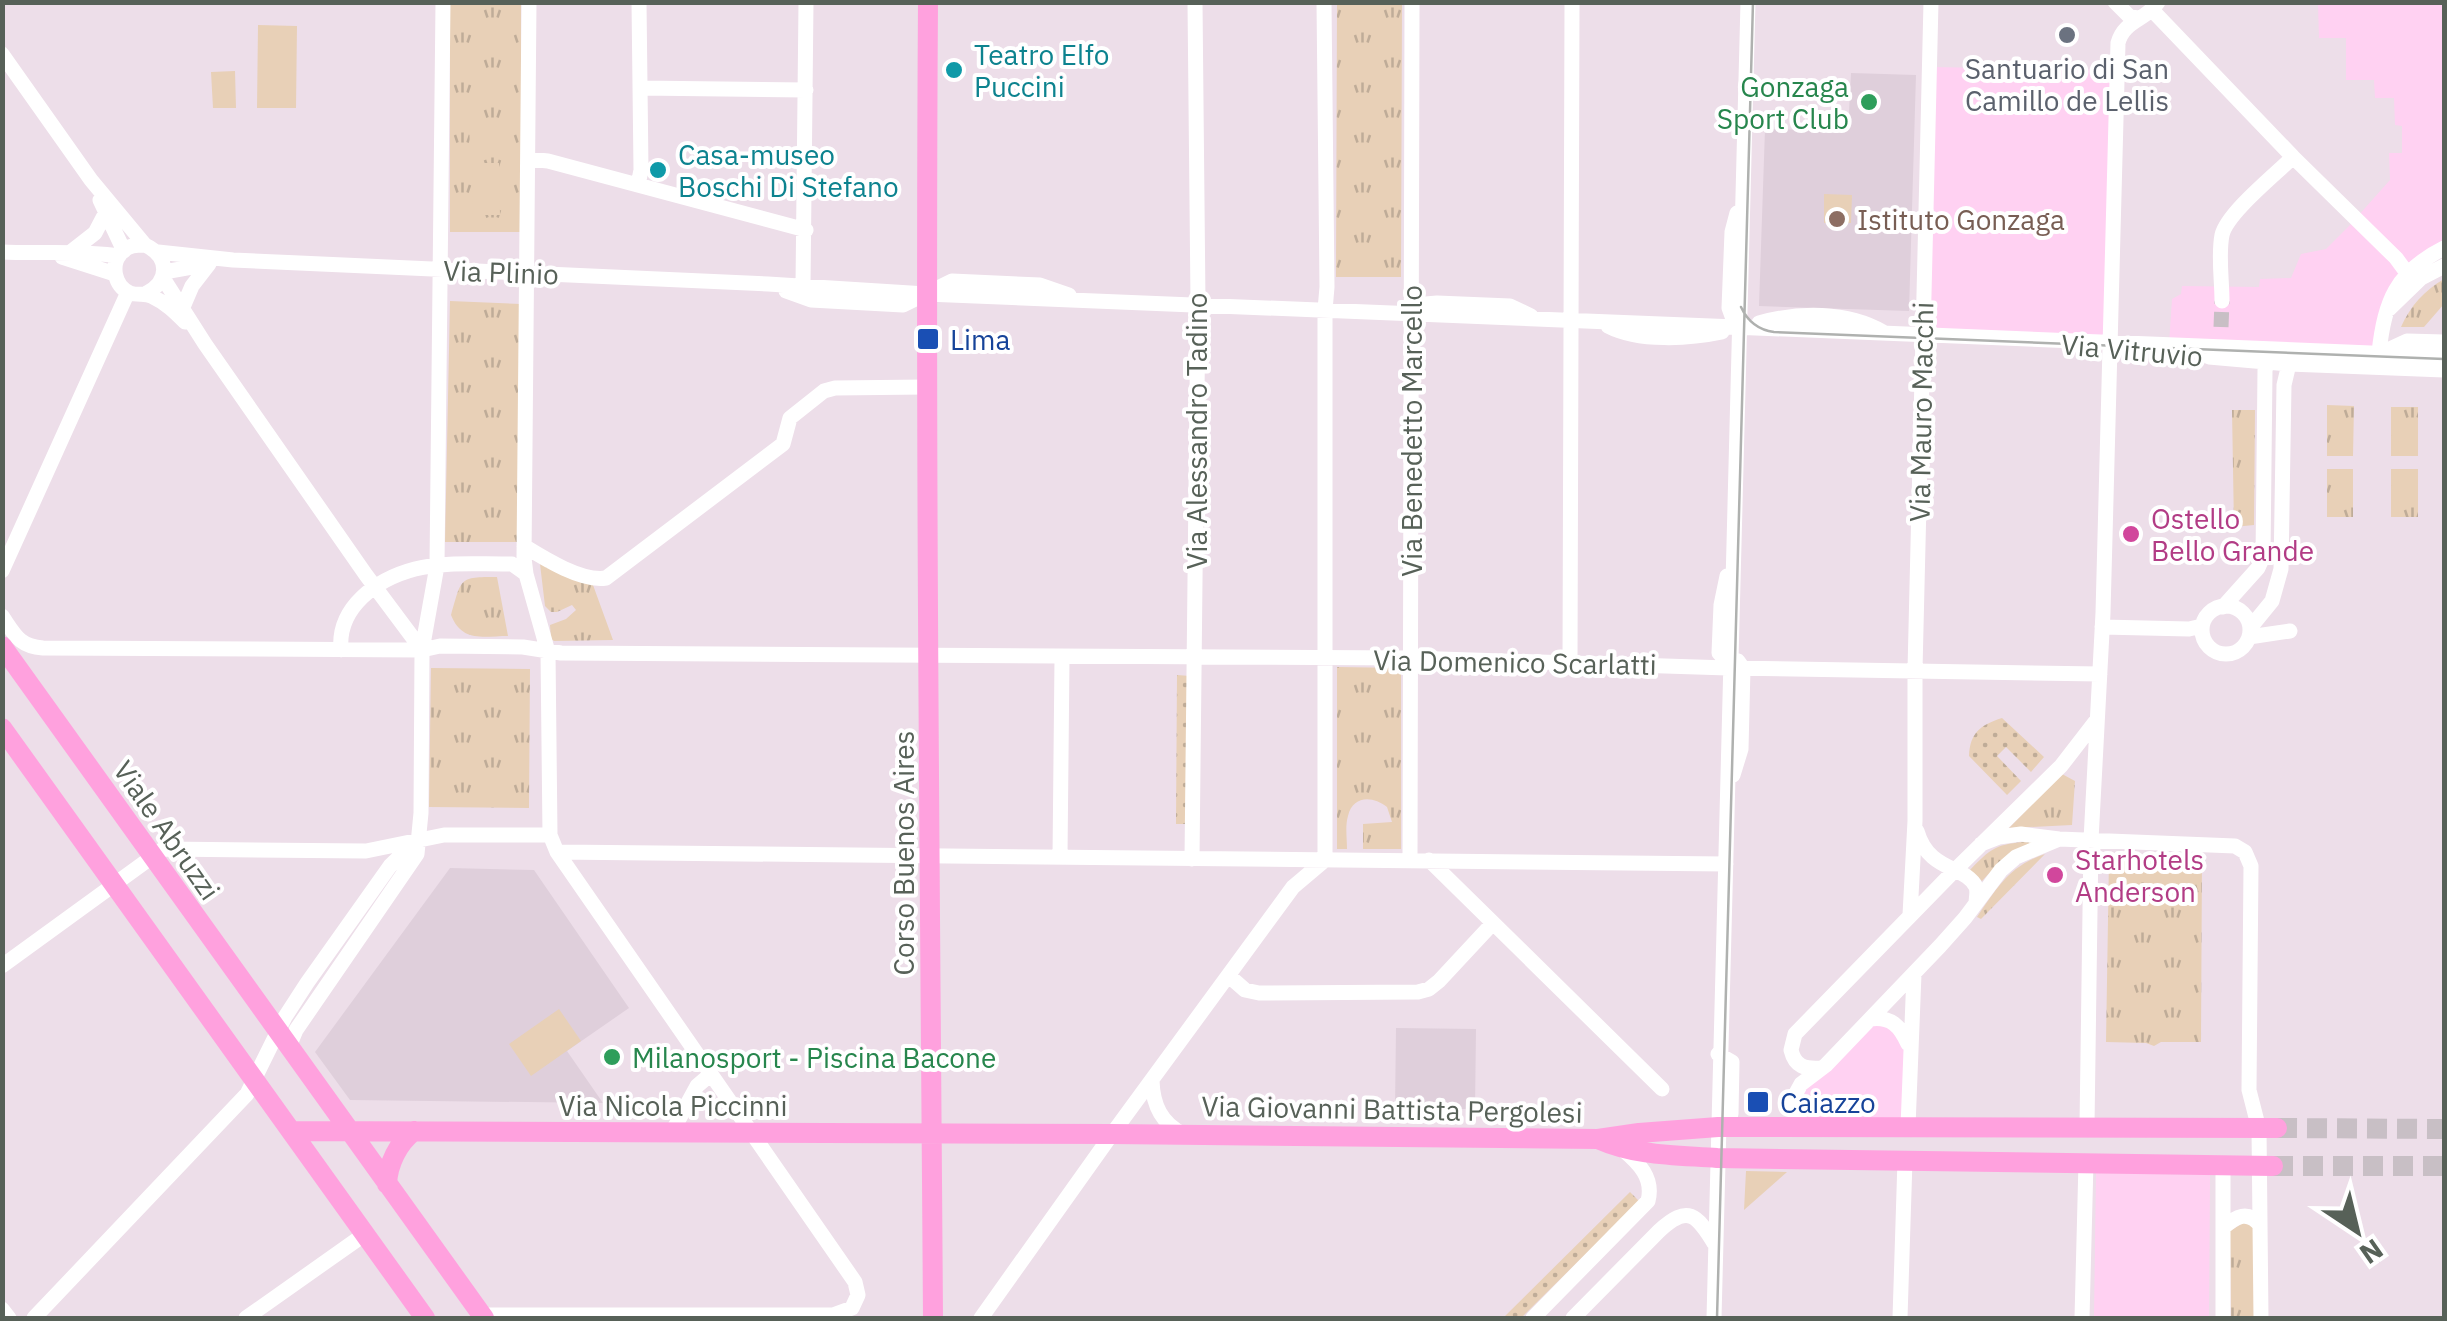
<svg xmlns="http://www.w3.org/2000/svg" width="2447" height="1321" font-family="'IBM Plex Sans',sans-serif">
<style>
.commercial{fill:#ffd1f2}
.education{fill:#dfcfdb}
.grass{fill:url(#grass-tufts)}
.garden{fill:url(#garden-dots)}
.pitch{fill:#e8d0b7}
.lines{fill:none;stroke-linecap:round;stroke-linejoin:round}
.minor-tunnel{stroke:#c8bfc5;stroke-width:15;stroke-dasharray:15 8;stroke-linecap:butt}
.major-tunnel{stroke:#c8bfc5;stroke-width:20;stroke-dasharray:20 10;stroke-linecap:butt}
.minor{stroke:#fff;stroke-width:15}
.major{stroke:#ffa1de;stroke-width:20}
.tram{stroke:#afb1af;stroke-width:2.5}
.worship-dot{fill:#6b7280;stroke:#fff;stroke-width:4}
.culture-dot{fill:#0f9aa8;stroke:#fff;stroke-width:4}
.leisure-dot{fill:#2e9e5b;stroke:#fff;stroke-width:4}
.education-dot{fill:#8d6e63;stroke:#fff;stroke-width:4}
.transit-dot{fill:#1a4fb4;stroke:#fff;stroke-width:4}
.hotel-dot{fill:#d1479c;stroke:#fff;stroke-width:4}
.labels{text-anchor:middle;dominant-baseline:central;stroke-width:8;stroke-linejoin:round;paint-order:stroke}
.culture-label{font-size:28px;fill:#0d838f;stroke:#fff;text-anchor:start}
.worship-label{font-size:28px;fill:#5b616d;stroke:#fff}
.leisure-label{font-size:28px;fill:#27864d;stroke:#fff;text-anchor:end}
.education-label{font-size:28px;fill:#785e54;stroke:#fff;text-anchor:start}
.street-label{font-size:28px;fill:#576158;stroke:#fff}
.transit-label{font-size:28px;fill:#164399;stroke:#fff;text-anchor:start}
.hotel-label{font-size:28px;fill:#b23c85;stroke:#fff;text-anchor:start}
</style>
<defs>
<pattern id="grass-tufts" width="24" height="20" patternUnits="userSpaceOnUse" patternTransform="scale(2.5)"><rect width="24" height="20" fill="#e8d0b7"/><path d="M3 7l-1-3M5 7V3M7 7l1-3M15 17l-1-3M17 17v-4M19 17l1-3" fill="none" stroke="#bfac98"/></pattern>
<pattern id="garden-dots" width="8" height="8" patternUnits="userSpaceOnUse" patternTransform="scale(2.5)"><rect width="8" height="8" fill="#e8d0b7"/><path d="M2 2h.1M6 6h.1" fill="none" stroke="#bfac98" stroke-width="1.8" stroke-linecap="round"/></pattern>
</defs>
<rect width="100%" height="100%" fill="#eddee9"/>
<!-- commercial -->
<path class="commercial" d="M2318,3H2444V246L2407,271L2357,217L2390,180L2389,153H2402V126L2395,125L2394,98H2375L2374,80H2346V38H2319Z
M1930,67L2117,70L2110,342L1925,334Z
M2354,221L2405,273L2379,353L2169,344L2172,299L2181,294L2182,286L2259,287L2260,279L2291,278L2301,254L2326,249Z
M1884,1019L1909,1048L1907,1123L1804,1122L1795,1097L1871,1020Z
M2096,1173L2210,1175L2209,1318H2094Z"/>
<!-- education -->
<path class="education" d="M1851,73L1916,75L1909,311L1759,306L1765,129L1848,131Z
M450,868L534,870L629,1008L567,1051L603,1103L350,1100L315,1052Z
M1396,1028L1476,1029L1475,1109H1395Z"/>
<!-- grass -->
<path class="grass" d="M450,3H521V232H450Z
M1337,3H1402L1401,277H1336Z
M2444,279V304L2424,327H2401C2411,305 2424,291 2444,279Z
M450,301L521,304L517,542H445Z
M2327,405L2354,406L2353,456H2327Z
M2391,407H2418V456H2391Z
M2232,410H2255L2254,525L2234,527Z
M2327,469H2353V517H2327Z
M2391,469H2418V517H2391Z
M540,564L593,585L613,640L554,641L551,639L550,625L566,619L576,610L572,605L557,612H551L545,606Z
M497,577L508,636C484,636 462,643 451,615C462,578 458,577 497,577Z
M1337,667L1401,668V849H1363V824L1392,822L1387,807C1373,796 1353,795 1348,816C1345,826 1347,838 1347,849H1337Z
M431,668L530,669L529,808L429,807Z
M2062,774L2075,781L2072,825L2009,828Z
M2037,840C2016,851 1998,863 1982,881L1970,870C1996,842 2000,845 2037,840Z
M2045,854L1981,919L1977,917C1997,888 2009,866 2045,854Z
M2109,858H2202L2201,1042H2161L2154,1046L2146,1043L2106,1042Z
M1746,1171L1787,1172L1744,1210Z
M2243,1223L2251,1224L2257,1229V1318H2231L2230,1231Z"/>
<!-- garden -->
<path class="garden" d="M1177,675L1190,676L1186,824H1176Z
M2002,718L2044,757L2031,772L2006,747L1997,756L2021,781L2007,795L1969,756C1970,733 1980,725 2002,718Z
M1630,1192L1639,1201L1521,1318H1503Z"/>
<!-- pitch -->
<path class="pitch" d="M258,25L297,26L296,108H257Z
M235,71L236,108H213L211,72Z
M469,123H503V149H470Z
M472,163H499L500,215H473Z
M1824,194L1852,195L1851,223H1824Z
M559,1009L581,1041L531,1076L509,1044Z"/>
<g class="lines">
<!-- minor-tunnel -->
<path class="minor-tunnel" d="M2221,327L2222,301"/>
<!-- major-tunnel -->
<path class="major-tunnel" d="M2277,1128L2444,1129
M2273,1166H2444"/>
<!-- minor -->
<path class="minor" d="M1324,2L1327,287L1325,310V860
M2115,2L2130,17L2139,18
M2153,11L2293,157L2396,258L2407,273
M2,54L91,180L145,245C169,256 170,281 147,293
M640,88L806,90
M528,159L548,161L806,230
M638,185L641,170L639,2
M100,200L124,251
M1737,213L1732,232L1729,308L1733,319L1742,330
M145,245C136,245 129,245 122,252C110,264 114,286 130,293C139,296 145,292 153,297C166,303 175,312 185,322
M72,251L95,233L106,212
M2,252C42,254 80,250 119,256
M158,252L233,260L768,284L926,294L2444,356
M62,257L115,274
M164,272L209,264
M163,278L205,344L366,575L422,650
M803,286L806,2
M786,291L811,300L903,305L952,281L1040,285L1069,295
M2222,301C2222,280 2218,255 2222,235C2227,213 2276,174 2293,157
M183,307L192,286L209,264
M2389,309L2421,278L2444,266
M1411,314L1426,304L1437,303L1510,306L1531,316
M1759,323C1798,312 1847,311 1883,332
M1608,326C1639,342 1689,339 1722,332
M2381,353L2407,341L2444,342
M2209,357L2289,364L2444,370
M2385,361L2379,353C2384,302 2396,272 2444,248
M524,546C545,559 582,582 606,578L783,444L790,418L824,391L835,388L925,387
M2,571L128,292
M1727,576L1721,605L1719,653L1732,667
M2202 630a24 24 0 1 1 48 0a24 24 0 1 1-48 0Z
M2223,607L2258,568L2263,557L2265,370L2269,357
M2,616C15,635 19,646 43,648L422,650L440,646L523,647L561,653L1410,658L1728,668L2100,674
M2102,627L2189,629L2202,626
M2250,628L2272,601L2281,569L2284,385L2289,364
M2249,637L2290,631
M341,650C337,607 377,579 415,569C442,562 473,564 502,564H512L526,574
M1570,663L1572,2
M1733,775L1741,749L1743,668L1738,661
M1917,831C1929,873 1966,865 1976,887C1978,892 1976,898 1976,903
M1981,844L1999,837L2021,834L2059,839L2235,846L2245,852L2251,866L2249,1090L2259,1129L2261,1318
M557,852L1726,864
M1060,857L1062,658
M1192,859L1198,302L1195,2
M1410,860L1412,2
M1429,860L1662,1089
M1910,915L1915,821V670L1931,2
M2,966L163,849L366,851L444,835H550
M1229,976L1245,990L1259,993L1418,992L1429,989L1439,981L1493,923
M1870,1019C1891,1016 1900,1026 1908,1044
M289,1047L296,1030L417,854L421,813L422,650L437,566L443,2
M1718,1054L1732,1062L1731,1114L1718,1127
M1821,1068C1805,1069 1795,1067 1791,1050L1795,1034L1954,871L2061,766L2095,722
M1152,1081C1153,1105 1161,1123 1183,1134
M2087,1126L2091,840L2103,613L2118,43C2124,20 2147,20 2158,2
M1805,1127L1793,1111L1795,1095L1801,1084L1826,1065L1940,946L1965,918L2001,870L2016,857L2059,839
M1908,1127L1914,974
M672,1132L697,1086L711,1074
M2223,1165V1318
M2223,1228C2236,1216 2248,1210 2260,1225
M2,1309L9,1318
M482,1315H833L852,1308L858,1295L855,1282L557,852L550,835L548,652L526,574L524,558L529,2
M34,1318L247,1094L285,1017L307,983L390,866L419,838
M246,1318L365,1234
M981,1318L1112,1134L1293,887L1325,860
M1533,1318L1648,1201C1654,1178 1639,1163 1622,1149
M1573,1318L1659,1231C1688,1204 1697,1215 1714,1243
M1714,1318L1748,2
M1900,1318L1905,1160
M2082,1318L2086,1162"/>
<!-- major -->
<path class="major" d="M928,2C925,441 930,880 933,1318
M2,646L484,1318
M2,728L425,1318
M291,1131L1112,1134L1598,1139L1639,1133L1718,1127L2277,1128
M1598,1139C1636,1156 1677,1155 1717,1158L2273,1166
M387,1184C388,1164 398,1143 414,1131"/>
<!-- tram -->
<path class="tram" d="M1741,307C1748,322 1758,330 1774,332L2444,359
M1717,1318L1753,2"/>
</g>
<!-- markers -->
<circle class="worship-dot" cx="2067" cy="35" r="10"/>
<g class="culture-dot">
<circle cx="954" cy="70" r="10"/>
<circle cx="658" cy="170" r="10"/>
</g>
<g class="leisure-dot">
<circle cx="1869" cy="102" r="10"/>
<circle cx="612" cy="1057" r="10"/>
</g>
<circle class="education-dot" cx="1837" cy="219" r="10"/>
<g class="transit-dot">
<rect x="916" y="327" width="24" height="24" rx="5"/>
<rect x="1746" y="1090" width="24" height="24" rx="5"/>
</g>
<g class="hotel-dot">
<circle cx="2131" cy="534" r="10"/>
<circle cx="2055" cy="875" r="10"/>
</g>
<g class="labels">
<!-- culture labels -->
<g class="culture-label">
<text x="974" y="54">Teatro Elfo<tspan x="974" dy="32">Puccini</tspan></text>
<text x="678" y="154">Casa-museo<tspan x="678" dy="32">Boschi Di Stefano</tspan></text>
</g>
<!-- worship labels -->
<g class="worship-label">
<text x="2067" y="68">Santuario di San<tspan x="2067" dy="32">Camillo de Lellis</tspan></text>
</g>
<!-- leisure labels -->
<g class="leisure-label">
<text x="1849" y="86">Gonzaga<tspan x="1849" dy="32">Sport Club</tspan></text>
<text x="632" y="1057" text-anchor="start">Milanosport - Piscina Bacone</text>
</g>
<!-- education labels -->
<g class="education-label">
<text x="1857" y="219">Istituto Gonzaga</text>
</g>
<!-- street labels -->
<g class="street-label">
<text transform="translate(501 272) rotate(2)">Via Plinio</text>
<text transform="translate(2132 350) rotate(5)">Via Vitruvio</text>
<text transform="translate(1921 412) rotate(-89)">Via Mauro Macchi</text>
<text transform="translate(1196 431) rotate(-90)">Via Alessandro Tadino</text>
<text transform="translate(1411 431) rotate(-90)">Via Benedetto Marcello</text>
<text transform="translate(1515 662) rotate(1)">Via Domenico Scarlatti</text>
<text transform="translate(167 830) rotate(55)">Viale Abruzzi</text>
<text transform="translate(903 853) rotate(-90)">Corso Buenos Aires</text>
<text x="673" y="1105">Via Nicola Piccinni</text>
<text transform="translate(1392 1109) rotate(1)">Via Giovanni Battista Pergolesi</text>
</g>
<!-- transit labels -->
<g class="transit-label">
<text x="950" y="339">Lima</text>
<text x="1780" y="1102">Caiazzo</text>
</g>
<!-- hotel labels -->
<g class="hotel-label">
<text x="2151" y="518">Ostello<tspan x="2151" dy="32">Bello Grande</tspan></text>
<text x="2075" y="859">Starhotels<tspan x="2075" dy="32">Anderson</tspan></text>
</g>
</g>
<!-- border -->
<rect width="2447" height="1321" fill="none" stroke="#576158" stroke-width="10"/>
<!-- north arrow -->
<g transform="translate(2357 1231) rotate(145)" stroke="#ffffff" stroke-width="8" paint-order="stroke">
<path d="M0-8L18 38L0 25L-18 38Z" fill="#576158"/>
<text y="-15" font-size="28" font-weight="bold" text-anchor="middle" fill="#576158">N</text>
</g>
</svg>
